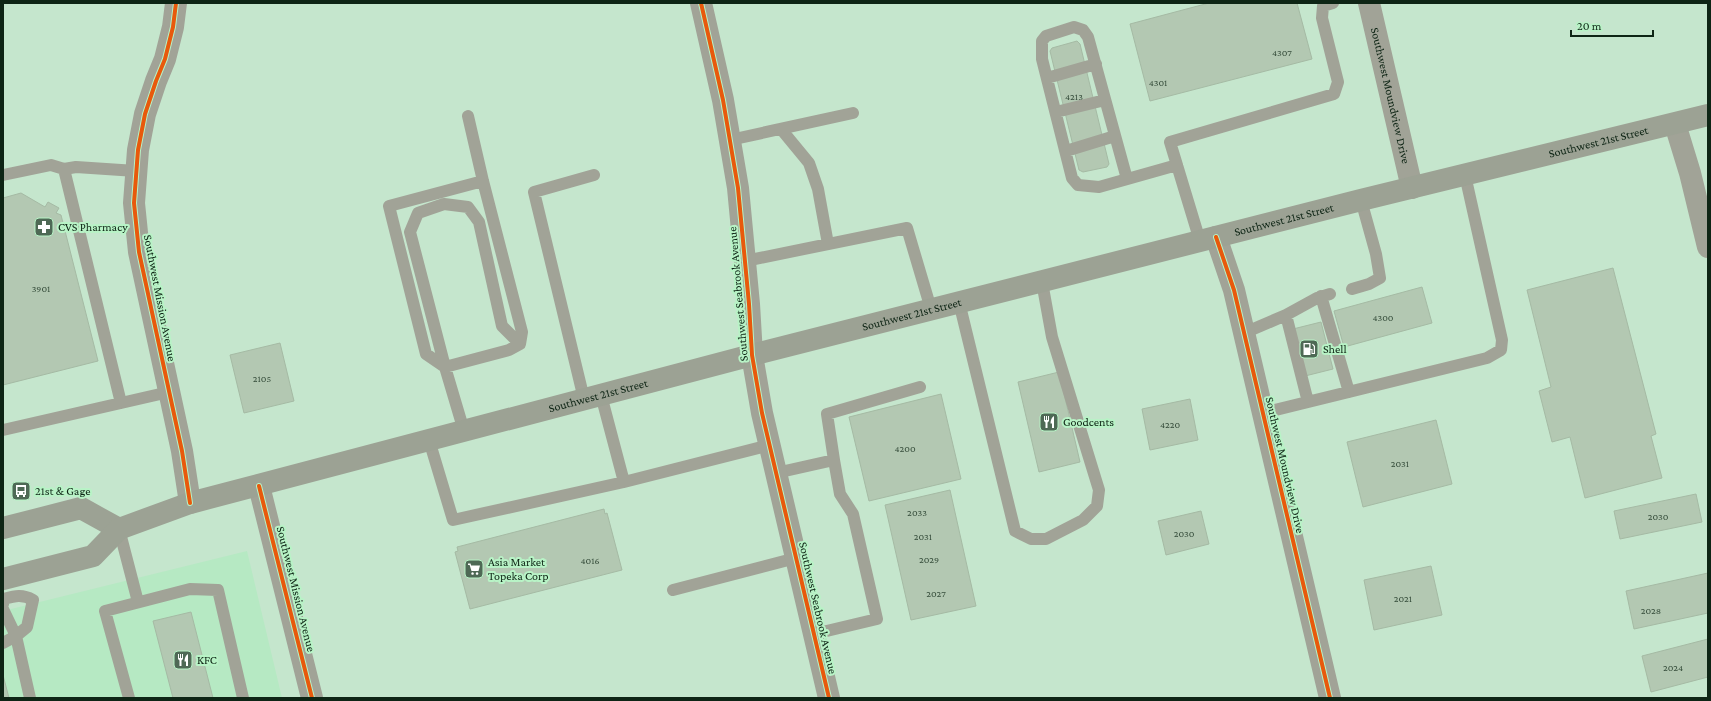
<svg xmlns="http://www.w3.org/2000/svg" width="1711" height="701" font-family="'Crimson Pro',serif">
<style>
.built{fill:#b6e9c3}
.building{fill:#b3c8b2;stroke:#a5baa4}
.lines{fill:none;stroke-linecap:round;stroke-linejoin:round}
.lane{stroke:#a1a397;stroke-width:12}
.street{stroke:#a1a397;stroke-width:22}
.secondary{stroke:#9ca294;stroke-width:22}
.cycleway-casing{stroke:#b8f3c6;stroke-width:6}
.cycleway{stroke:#e8590c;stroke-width:4}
.labels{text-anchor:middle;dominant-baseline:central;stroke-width:4;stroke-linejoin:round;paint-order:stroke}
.number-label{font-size:10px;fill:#374e3c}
.street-label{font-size:12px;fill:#0e2515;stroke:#b8f3c6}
.poi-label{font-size:12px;fill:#0e2515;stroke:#b8f3c6;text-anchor:start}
</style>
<rect width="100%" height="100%" fill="#c5e6cd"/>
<!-- built -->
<path class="built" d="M247,551L282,698H3V611Z"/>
<!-- building -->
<path class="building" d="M1209,3H1297L1312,59L1150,101L1130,24Z
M1077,41L1080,44L1109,164L1107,167L1083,172L1079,170L1050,51L1052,48Z
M21,193L45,207L48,202L59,208L56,213L61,215L98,361L3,385V198Z
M1613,268L1656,434L1651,436L1662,478L1585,498L1570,437L1552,442L1539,391L1551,387L1527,290Z
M1422,287L1432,323L1344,347L1334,311Z
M1321,322L1333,369L1305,376L1293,329Z
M280,343L294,401L244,413L230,355Z
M1059,372L1080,462L1039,472L1018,382Z
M941,394L961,479L869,501L849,417Z
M1190,399L1198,440L1150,450L1142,409Z
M1436,420L1452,484L1363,507L1347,442Z
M950,490L976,606L911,620L885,505Z
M1696,494L1702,522L1620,539L1614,511Z
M604,509L605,514L607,513L622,570L470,609L455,552L458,551L457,547Z
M1201,511L1209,544L1166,555L1158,521Z
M1431,566L1442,615L1374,630L1364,580Z
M1708,573V613L1634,629L1626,591Z
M191,612L213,698H173L153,621Z
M1708,639V677L1651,692L1642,656Z
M3,675L9,698H3Z"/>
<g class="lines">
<!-- lane -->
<path class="lane" d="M1047,78L1096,64
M1056,112L1105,100
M468,116L483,181L522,332L520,344L509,350L445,367L426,354L389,206L483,181
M781,129L809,163L818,189L828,244
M730,140L853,113
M1066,151L1115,136
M64,169L76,167L136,171
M3,175L51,165L64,169L121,403
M1127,179L1088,37L1083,30L1074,27L1046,36L1042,41V59L1072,178L1078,185L1099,187L1177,165
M1200,241L1170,142L1334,94L1338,82L1322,18L1323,6L1333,3
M745,261L907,228L931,309
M1352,289L1369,284L1380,278L1376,254L1361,200
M1321,296L1349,392
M959,302L1015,531L1031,539H1046L1083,520L1097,506L1099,490L1052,337L1042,282
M1286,315L1308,402
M1244,333L1286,315L1317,298L1330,294
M601,395L624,482L770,445
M584,399L534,192L594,175
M1263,413L1487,358L1501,350L1502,340L1465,175
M3,430L169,392
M464,431L445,367L410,232L418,213L444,204L468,207L479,222L502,326L520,344
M429,440L453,520L624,482
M834,460L827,414L920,387
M776,473L834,460L840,494L853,514L877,619L814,634
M119,529L138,602
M673,590L796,558
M3,604L4,599C15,596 22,594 33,600L27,627L16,636L30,698
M3,609L16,636L3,643
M129,698L105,611L190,589L218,590L243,698"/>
<!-- street -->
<g class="street">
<path d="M176,3L173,27L165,59L156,81L145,114L138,150L134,203L139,252L182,451L190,503"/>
<path d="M701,3L723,100L738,188L749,304L752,355L762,413L829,698"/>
<path id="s1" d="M1369,3L1412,188"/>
<path d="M1675,124L1690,173L1708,247"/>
<path d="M1216,237L1234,290L1330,698"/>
<path d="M259,486L312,698"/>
</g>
<!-- secondary -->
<g class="secondary">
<path d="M3,528L81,508L119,529"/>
<path id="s2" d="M3,579L93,556L119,529L190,503L752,355L1361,200L1708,115"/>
</g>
<!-- cycleway casing -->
<g class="cycleway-casing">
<path id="cycleway" d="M176,3L173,27L165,59L156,81L145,114L138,150L134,203L139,252L182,451L190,503
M701,3L723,100L738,188L749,304L752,355L762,413L829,698
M1216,237L1234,290L1330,698
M259,486L312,698"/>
</g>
<!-- cycleway -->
<use href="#cycleway" class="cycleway"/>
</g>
<!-- icons -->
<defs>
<g id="pharmacy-square" transform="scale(1)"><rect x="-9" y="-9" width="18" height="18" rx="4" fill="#4e6955" stroke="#b8f3c6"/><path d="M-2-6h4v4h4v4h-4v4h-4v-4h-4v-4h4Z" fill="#fff"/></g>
<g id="fuel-square" transform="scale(1)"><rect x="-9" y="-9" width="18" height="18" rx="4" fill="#4e6955" stroke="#b8f3c6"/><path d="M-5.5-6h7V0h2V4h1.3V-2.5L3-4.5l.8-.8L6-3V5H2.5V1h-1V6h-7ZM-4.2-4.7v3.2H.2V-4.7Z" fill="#fff"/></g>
<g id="restaurant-square" transform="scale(1)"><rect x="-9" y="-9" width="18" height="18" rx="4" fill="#4e6955" stroke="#b8f3c6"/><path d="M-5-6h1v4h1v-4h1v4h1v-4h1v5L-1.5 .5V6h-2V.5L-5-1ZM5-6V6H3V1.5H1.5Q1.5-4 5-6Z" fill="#fff"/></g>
<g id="bus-square" transform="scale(1)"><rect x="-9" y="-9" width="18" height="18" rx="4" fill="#4e6955" stroke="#b8f3c6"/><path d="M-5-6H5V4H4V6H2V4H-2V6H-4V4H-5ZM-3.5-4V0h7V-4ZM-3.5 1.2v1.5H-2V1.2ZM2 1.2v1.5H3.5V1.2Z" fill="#fff"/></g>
<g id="supermarket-square" transform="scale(1)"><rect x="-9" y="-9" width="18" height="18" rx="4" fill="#4e6955" stroke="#b8f3c6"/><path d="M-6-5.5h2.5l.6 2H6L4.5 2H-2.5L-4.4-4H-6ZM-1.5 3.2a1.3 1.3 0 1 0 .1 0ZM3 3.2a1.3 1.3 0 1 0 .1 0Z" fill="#fff"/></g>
</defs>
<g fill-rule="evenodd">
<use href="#pharmacy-square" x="44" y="227"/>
<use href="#fuel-square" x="1309" y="349"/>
<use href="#restaurant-square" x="1049" y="422"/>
<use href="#bus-square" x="21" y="491"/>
<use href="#supermarket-square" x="474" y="569"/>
<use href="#restaurant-square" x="183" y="660"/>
</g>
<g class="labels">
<!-- number labels -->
<g class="number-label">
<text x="1282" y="52">4307</text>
<text x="1158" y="82">4301</text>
<text x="1074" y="96">4213</text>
<text x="41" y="288">3901</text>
<text x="1383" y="317">4300</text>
<text x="262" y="378">2105</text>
<text x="1170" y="424">4220</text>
<text x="905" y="448">4200</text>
<text x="1400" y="463">2031</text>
<text x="917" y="512">2033</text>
<text x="1658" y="516">2030</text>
<text x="1184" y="533">2030</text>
<text x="923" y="536">2031</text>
<text x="929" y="559">2029</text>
<text x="590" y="560">4016</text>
<text x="936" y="593">2027</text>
<text x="1403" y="598">2021</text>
<text x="1651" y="610">2028</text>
<text x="1673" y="667">2024</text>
</g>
<!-- street labels -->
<g class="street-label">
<text stroke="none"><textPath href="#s1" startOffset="95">Southwest Moundview Drive</textPath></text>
<text stroke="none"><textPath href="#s2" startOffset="1660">Southwest 21st Street</textPath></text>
<text stroke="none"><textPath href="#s2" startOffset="1336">Southwest 21st Street</textPath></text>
<text transform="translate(738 294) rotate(-95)">Southwest Seabrook Avenue</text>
<text transform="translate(160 298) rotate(79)">Southwest Mission Avenue</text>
<text stroke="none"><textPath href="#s2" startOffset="952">Southwest 21st Street</textPath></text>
<text stroke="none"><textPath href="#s2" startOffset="628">Southwest 21st Street</textPath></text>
<text transform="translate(1285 465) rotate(77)">Southwest Moundview Drive</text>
<text transform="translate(296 589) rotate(76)">Southwest Mission Avenue</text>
<text transform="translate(818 608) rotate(77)">Southwest Seabrook Avenue</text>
</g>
<!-- poi labels -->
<g class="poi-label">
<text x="58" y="227">CVS Pharmacy</text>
<text x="1323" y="349">Shell</text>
<text x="1063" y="422">Goodcents</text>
<text x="35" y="491">21st &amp; Gage</text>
<text x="488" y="562">Asia Market<tspan x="488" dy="14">Topeka Corp</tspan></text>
<text x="197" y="660">KFC</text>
</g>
</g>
<!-- border -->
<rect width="1711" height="701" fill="none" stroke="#0e2515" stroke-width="8"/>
<!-- scale -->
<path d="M1571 30v6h82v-6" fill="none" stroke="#0e2515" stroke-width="2"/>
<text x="1577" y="30" font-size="12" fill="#0e2515" stroke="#b8f3c6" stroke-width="3" paint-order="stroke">20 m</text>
</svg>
